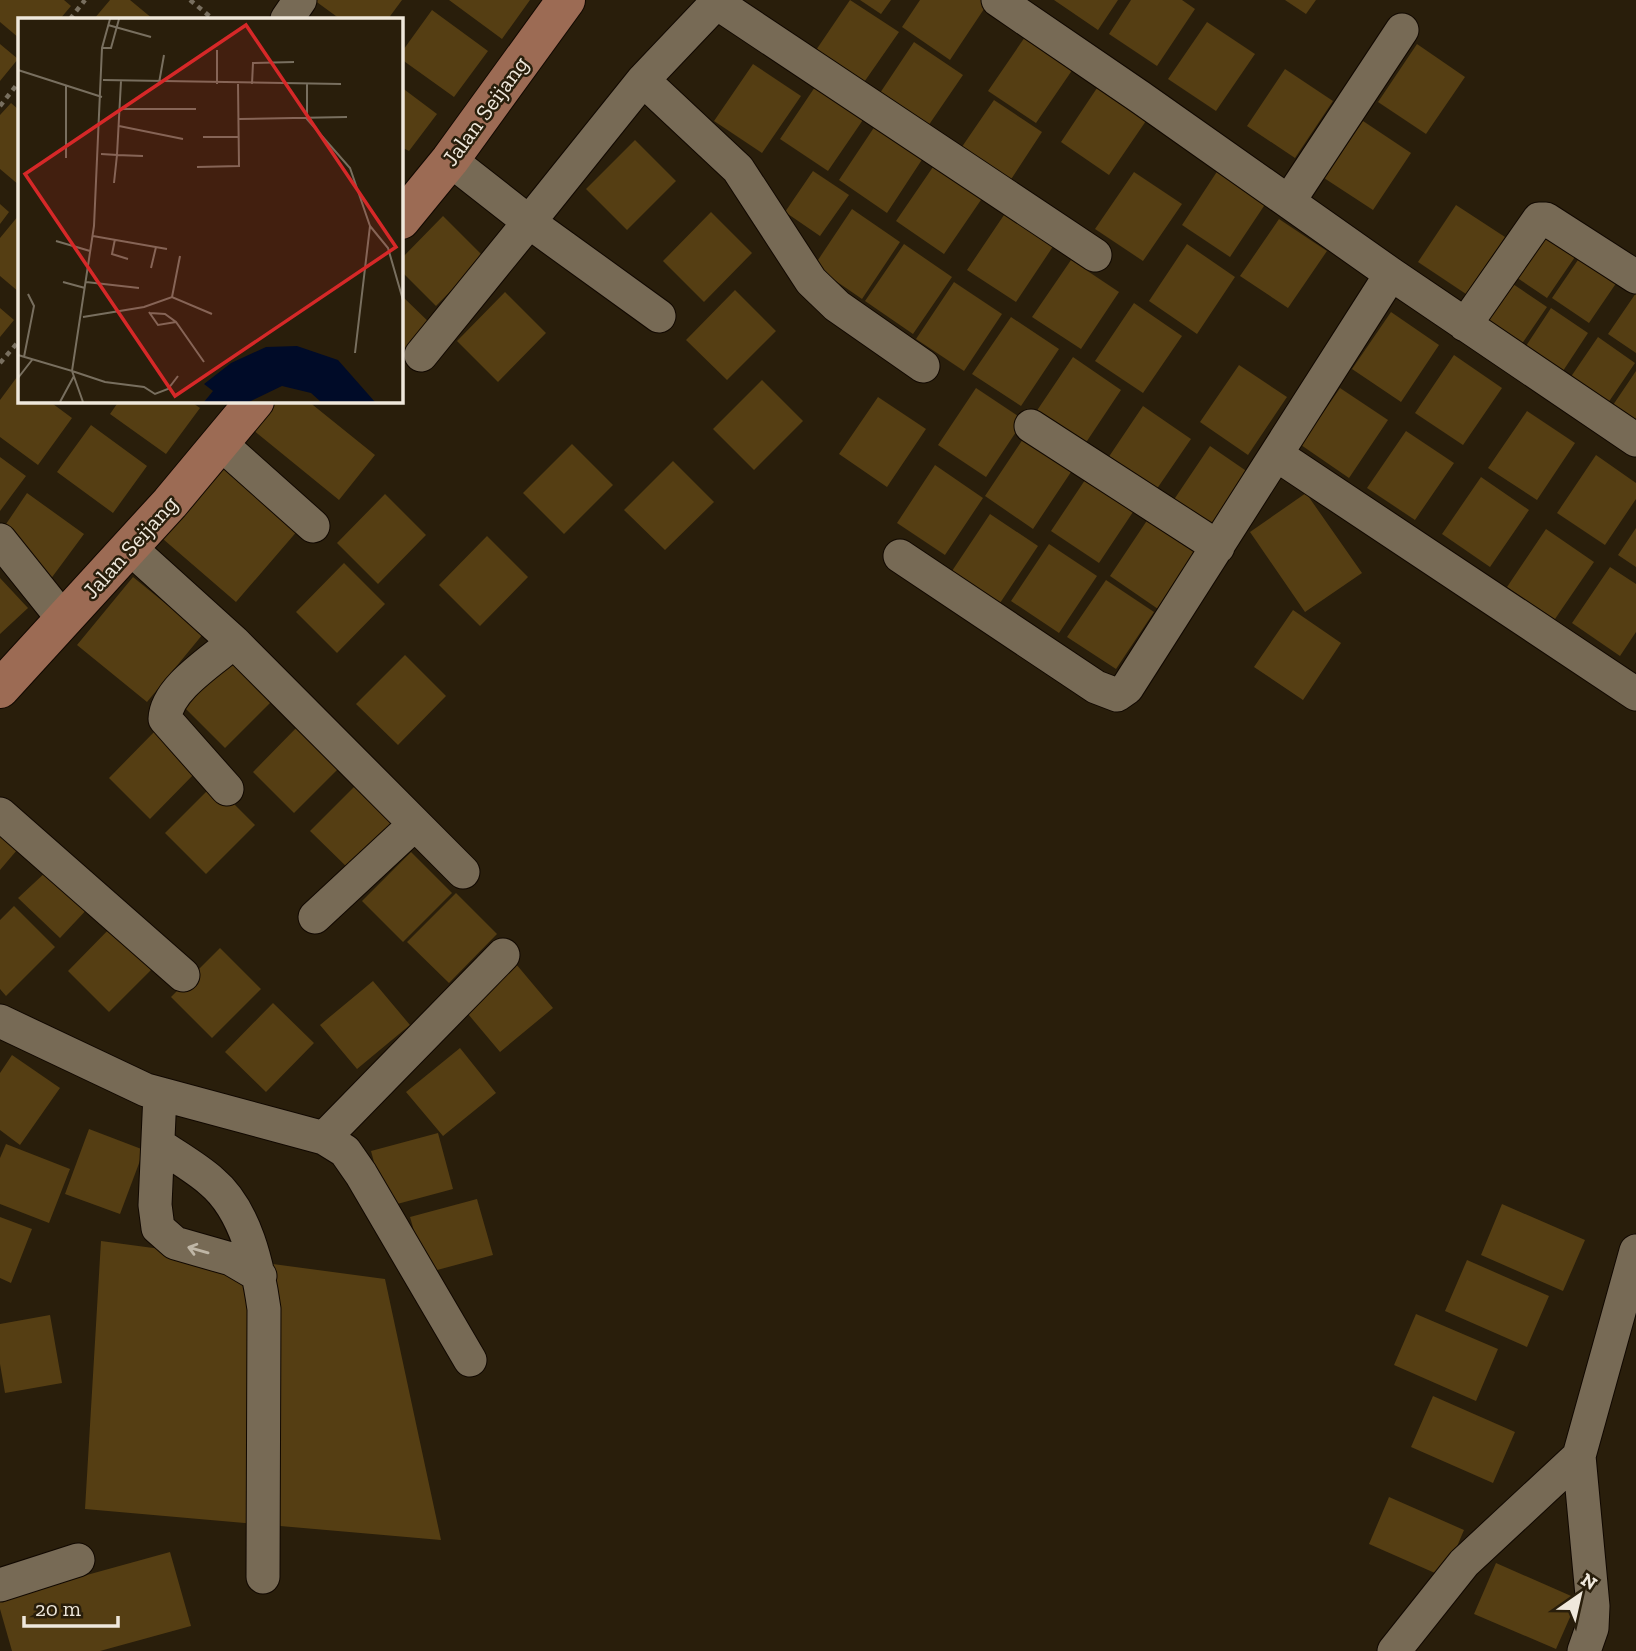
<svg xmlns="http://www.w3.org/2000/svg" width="1636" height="1651" font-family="'Zilla Slab',serif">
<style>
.building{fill:#553e13}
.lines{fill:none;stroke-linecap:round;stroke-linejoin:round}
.street-casing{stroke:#110800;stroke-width:35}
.primary-casing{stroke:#110800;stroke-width:40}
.path{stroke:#786f5f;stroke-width:4.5;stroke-dasharray:5 5;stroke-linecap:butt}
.street{stroke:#776a55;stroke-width:33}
.primary{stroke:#9c6b54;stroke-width:38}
.oneway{stroke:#bfb6a6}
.labels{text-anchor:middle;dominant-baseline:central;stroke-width:5;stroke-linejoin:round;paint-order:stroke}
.street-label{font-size:23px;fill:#efe8dc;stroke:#291e0b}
.inset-road{fill:none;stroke:#786f5f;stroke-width:2}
.view{fill:#d62828;fill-opacity:0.15;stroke:#d62828;stroke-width:3.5}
.inset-edge{fill:none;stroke:#efe8dc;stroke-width:3.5}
</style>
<rect width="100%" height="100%" fill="#291e0b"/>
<!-- building -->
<path class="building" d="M0,0H64L71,6L60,19H19V38L0,22Z
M110,0H130L153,19H94Z
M314,0H402L388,19H340Z
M449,0H530L502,39Z
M850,0L899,32L860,88L812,56Z
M860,0H891L881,14Z
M920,0H984L988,3L950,60L902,27Z
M1054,0H1118L1098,30Z
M1131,0H1182L1195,9L1157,66L1109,34Z
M1285,0H1316L1306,14Z
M432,10L488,51L454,97L401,59V53Z
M1207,22L1255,54L1216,111L1168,79Z
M1027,34L1075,66L1036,123L988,91Z
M914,42L963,75L924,132L876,99Z
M0,44L18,59L0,81Z
M1417,44L1465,77L1426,134L1378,102Z
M753,64L801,96L762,153L714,121Z
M1285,69L1333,101L1295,158L1247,126Z
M819,81L867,114L828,171L780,139Z
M1099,85L1148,118L1109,175L1061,142Z
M401,87L437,114L409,151L401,147Z
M994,100L1042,132L1004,190L955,157Z
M11,103L19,110V185L0,169V115Z
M1363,121L1411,153L1373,210L1324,178Z
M877,123L925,155L887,213L839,180Z
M635,140L676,181L627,230L586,189Z
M935,164L983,197L944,254L896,221Z
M1220,167L1268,200L1230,257L1182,225Z
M813,171L849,195L820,236L785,212Z
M1134,172L1182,204L1143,261L1095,229Z
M0,204L9,212L0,224Z
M1456,205L1505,237L1466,294L1418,262Z
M852,209L900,242L862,299L814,266Z
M711,212L752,253L704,302L663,261Z
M1006,212L1054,245L1016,302L967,270Z
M19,215V292L0,276V238Z
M443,216L484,257L436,306L401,271V259Z
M1279,219L1327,251L1288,308L1240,276Z
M1540,228L1577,254L1547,298L1510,273Z
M904,244L952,277L913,334L865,301Z
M1187,244L1235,277L1197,334L1149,301Z
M1582,254L1619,279L1589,323L1552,298Z
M1071,260L1119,292L1081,349L1032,317Z
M954,282L1002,314L964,371L916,339Z
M1510,282L1547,307L1517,351L1480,326Z
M735,290L776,331L727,380L686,340Z
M505,292L546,333L498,382L457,341Z
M1636,293V353L1608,334Z
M401,295L435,328L401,363Z
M1134,303L1182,336L1143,393L1095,361Z
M0,308L14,320L0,337Z
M1551,308L1588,333L1559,377L1522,352Z
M1391,312L1439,345L1401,402L1352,369Z
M1011,317L1059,349L1021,406L972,374Z
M1598,337L1635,363L1606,406L1568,381Z
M1454,355L1502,388L1463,445L1415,413Z
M1073,357L1121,390L1083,447L1034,415Z
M1239,365L1287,397L1248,455L1200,422Z
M1636,371V425L1611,408Z
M17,377L19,379V401H49L72,418L38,465L0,437V400Z
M762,380L803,421L754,470L713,429Z
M976,388L1024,420L986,477L938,445Z
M1340,388L1388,420L1349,478L1301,445Z
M878,397L926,429L887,487L839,454Z
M119,401H190L200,408L166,454L110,414Z
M275,401H308L375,455L339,500L252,429Z
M1143,406L1191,439L1152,496L1104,464Z
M1527,411L1575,443L1537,500L1488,468Z
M91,425L147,466L113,513L57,472Z
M1406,431L1454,463L1415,520L1367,488Z
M1023,439L1071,472L1033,529L985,496Z
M572,444L613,485L564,534L523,493Z
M1210,446L1258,479L1219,536L1171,504Z
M1596,455L1636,483V499L1605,545L1557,513Z
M0,457L26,476L0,511Z
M233,459L305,522L236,602L163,539Z
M673,461L714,502L665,550L624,510Z
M935,465L983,498L945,555L897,523Z
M1089,474L1137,506L1099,563L1051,531Z
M1481,477L1529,510L1490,567L1442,534Z
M27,493L84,534L50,580L2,530Z
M1306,493L1362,573L1305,612L1250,532Z
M385,494L426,535L378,584L337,543Z
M990,514L1038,546L1000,603L952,571Z
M1148,519L1197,552L1158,609L1110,576Z
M1636,528V567L1618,555Z
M1546,529L1594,562L1555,619L1507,587Z
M487,536L528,577L480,626L439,585Z
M1049,544L1097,576L1059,633L1011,601Z
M344,563L385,604L337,653L296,612Z
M1610,567L1636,584V632L1620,656L1572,623Z
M133,577L203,634L147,702L77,645Z
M0,578L28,608L0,634Z
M1106,580L1154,612L1116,669L1067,637Z
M1293,610L1341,643L1303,700L1254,667Z
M405,655L446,696L398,745L356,704Z
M232,658L274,699L225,748L184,707Z
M301,723L343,764L294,813L253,772Z
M157,729L198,770L150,819L109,778Z
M359,782L400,823L352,872L310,831Z
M214,784L255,825L206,874L165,833Z
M0,823L23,843L0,870Z
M411,852L452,893L403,942L362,901Z
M48,870L91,905L60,938L18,898Z
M456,893L497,934L449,983L407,942Z
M14,906L55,947L6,996L0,989V920Z
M116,922L158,963L109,1012L68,971Z
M220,948L261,989L212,1038L171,997Z
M516,964L553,1008L500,1052L463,1008Z
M373,981L410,1025L357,1069L320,1025Z
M273,1003L314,1043L266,1092L225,1052Z
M460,1048L496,1093L443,1136L406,1092Z
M12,1055L60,1088L20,1145L0,1130V1073Z
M89,1129L144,1150L120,1214L65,1194Z
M438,1133L453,1189L386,1207L371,1151Z
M6,1144L70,1169L49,1223L0,1204V1158Z
M477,1199L493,1255L426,1273L410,1217Z
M1502,1204L1585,1240L1563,1291L1481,1255Z
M0,1217L32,1229L11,1283L0,1278Z
M101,1241L385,1279L441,1540L85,1509Z
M1467,1260L1549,1296L1527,1347L1445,1311Z
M1416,1314L1498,1349L1476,1401L1394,1365Z
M50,1315L62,1383L5,1393L0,1364V1324Z
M1433,1396L1515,1432L1493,1483L1411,1447Z
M1389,1497L1464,1530L1444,1577L1369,1544Z
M170,1552L191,1626L100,1651H12L0,1609V1599Z
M1496,1563L1578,1599L1556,1649L1474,1614Z"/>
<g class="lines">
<!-- street casing -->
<g class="street-casing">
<path id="street" d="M998,0L1140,97L1391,274L1636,440
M717,3L1095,255
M287,19L300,0
M643,80L738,169L811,281L837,306L923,366
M1289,201L1402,30
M659,316L529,222L643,80L719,0
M1465,325L1539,219H1546L1636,277
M421,355L529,222L450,160
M1031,426L1218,547
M220,443L313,526
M1277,455L1636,694
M0,540L64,620
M129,547L234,642L463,872
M900,556L1096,687L1117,695L1127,688L1391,274
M227,789L165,719C166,689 212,661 234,642
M0,814L183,975
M315,917L415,824
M0,1021L146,1090L324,1138L345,1151L361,1174L470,1360
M160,1094L155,1205L158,1228L175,1243L231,1259L260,1276
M324,1138L503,955
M158,1144C175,1156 195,1167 211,1181C246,1210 258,1266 264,1309L263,1577
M1579,1456L1593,1606L1592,1628L1584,1651
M0,1585L78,1560
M1394,1651L1464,1563L1579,1456L1636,1251"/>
</g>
<!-- primary casing -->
<g class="primary-casing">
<path id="primary" d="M401,220L450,160L566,0
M0,689L170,503L255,401"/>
</g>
<!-- path -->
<path class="path" d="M190,0L213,19
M70,19L85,0
M0,106L19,82
M0,363L19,341"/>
<!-- street -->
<use href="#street" class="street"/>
<!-- primary -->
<use href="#primary" class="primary"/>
</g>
<!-- one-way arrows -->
<defs><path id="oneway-shaft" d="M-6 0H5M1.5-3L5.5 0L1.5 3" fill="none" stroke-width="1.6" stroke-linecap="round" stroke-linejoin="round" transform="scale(1.75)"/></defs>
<use class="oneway" href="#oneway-shaft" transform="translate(198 1250) rotate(-164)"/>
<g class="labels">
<!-- street labels -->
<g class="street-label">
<text transform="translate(485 111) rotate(-54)">Jalan Seijang</text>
<text transform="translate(130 547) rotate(-48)">Jalan Seijang</text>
</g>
</g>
<!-- overview -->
<g transform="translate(18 18)">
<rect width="385" height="385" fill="#291e0b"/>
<path d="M279,328L320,342L357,384H303L293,375L264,368L231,384H186L195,373L186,366L213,345L248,329Z" fill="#000b28"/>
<path class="inset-road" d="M90,7L133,19M84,30H93L101,1M199,32V66M0,52L84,79M85,62L323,66M103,63L99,137L125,138M141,65L146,37M234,66L235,45L276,44M289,66V101L332,150L352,208L337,335M104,91H178M221,101L329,99M101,108L165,121M185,119H221M83,136L99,137L96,165M48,140V68M179,149L221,148L220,66M352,208L370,230L385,282M75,218L149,231M97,221L94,236L110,241M38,223L72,233M133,250L138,229M45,264L67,270M68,264L121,270M154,279L162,238M131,294L140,307L158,304M132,295L147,296L158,304L186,344M65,299L126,289L154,279L194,296M0,337L54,353L76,208L84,30L92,1M6,339L16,288L10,276M54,353L87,364L126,369L137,376L150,371L160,358M54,353L65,384M0,360L14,342M42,384L56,358"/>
<path class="view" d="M228,7L378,229L157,378L7,156Z"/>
<rect width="385" height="385" class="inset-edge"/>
</g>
<!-- north arrow -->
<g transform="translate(1580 1595) rotate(34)" stroke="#291e0b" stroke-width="5" paint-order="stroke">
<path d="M0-5L12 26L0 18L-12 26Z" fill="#efe8dc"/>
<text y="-10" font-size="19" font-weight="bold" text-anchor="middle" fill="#efe8dc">N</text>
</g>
<!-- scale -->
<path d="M24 1616v10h94v-10" fill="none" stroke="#efe8dc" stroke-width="3.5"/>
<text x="35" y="1616" font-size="21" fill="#efe8dc" stroke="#291e0b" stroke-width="5" paint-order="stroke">20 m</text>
</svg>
